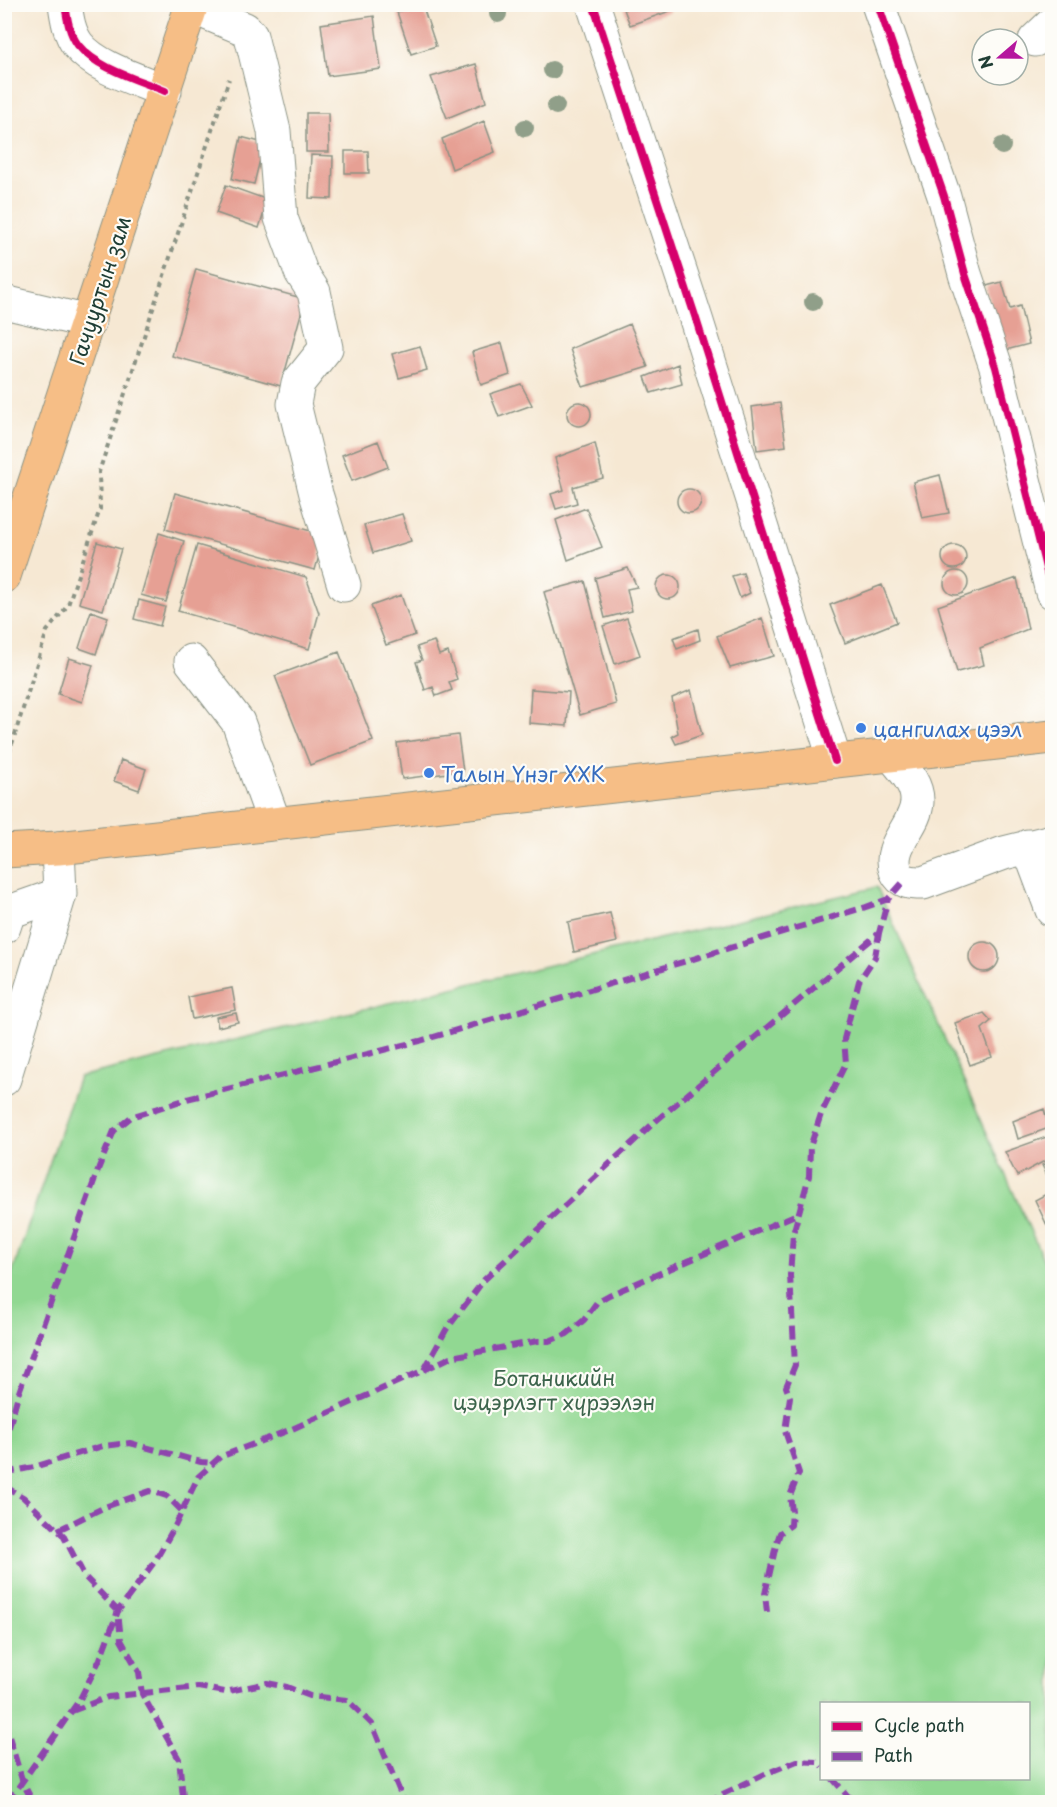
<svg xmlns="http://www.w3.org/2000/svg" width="1057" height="1807" font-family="'Playpen Sans',sans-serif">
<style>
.green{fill:#91d892;stroke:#588a63;stroke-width:1.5;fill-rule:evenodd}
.building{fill:#e6a094}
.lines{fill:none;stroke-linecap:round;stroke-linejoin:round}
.minor-casing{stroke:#8a9284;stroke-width:35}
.major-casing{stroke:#8a9284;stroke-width:35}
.highway-casing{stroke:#8a9284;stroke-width:35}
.path{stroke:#8a9284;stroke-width:4;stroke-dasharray:4.5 4.5;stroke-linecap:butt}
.minor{stroke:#fff;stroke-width:33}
.major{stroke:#f6be86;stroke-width:33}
.highway{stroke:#f6be86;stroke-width:33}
.quiet{stroke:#8e44ad;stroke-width:6;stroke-dasharray:12 6;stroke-linecap:butt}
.cycleway-casing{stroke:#fdfcf7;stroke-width:11}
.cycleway{stroke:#d6006c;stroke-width:8}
.tree{fill:#909f89}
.shop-dot{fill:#3f7fe0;stroke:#fdfcf7;stroke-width:2}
.labels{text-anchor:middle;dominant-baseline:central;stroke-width:4.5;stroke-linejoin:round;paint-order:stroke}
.street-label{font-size:21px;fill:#1f3d34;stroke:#fdfcf7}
.shop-label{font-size:21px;fill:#366cbe;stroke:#fdfcf7;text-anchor:start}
.park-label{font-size:21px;fill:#3c644c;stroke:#fdfcf7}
</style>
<rect width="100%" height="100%" fill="#fdfcf7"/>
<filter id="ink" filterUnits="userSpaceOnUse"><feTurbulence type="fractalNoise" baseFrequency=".0167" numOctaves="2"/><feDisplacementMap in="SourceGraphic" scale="12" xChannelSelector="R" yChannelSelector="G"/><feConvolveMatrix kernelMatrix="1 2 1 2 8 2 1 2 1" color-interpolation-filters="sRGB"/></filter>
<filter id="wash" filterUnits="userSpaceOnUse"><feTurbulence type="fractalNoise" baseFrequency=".008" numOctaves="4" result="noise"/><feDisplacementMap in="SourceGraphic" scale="24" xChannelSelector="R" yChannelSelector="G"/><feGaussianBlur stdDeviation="1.35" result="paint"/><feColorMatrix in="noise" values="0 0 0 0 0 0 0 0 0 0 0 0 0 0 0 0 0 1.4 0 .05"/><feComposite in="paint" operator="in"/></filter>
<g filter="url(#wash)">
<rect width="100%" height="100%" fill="#f6e8d3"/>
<!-- green -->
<path class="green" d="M877,887L1052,1279V1802H5V1294L79,1077ZM822,1704H1028V1778H822Z"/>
<g id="blocks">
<!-- building -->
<path class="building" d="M422,4L436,46L411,54L397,12Z
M622,4H668L670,11L630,25Z
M374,16L381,69L328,76L321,24Z
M476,64L486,102L447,118L431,77Z
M306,113H328L329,152H306Z
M484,121L495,152L452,169L442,139Z
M241,137L264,143L254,184L232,179Z
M345,151H368L369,173H345Z
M311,155L333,156L332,199L309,198Z
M226,185L268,200L259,228L216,213Z
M196,269L305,299L281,386L172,356Z
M1002,282L1010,309L1020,306L1029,344L1002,351L986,286Z
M630,324L648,367L583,387L570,349Z
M502,343L510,375L481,385L472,352Z
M420,346L427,370L399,378L392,354Z
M678,364L682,384L651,393L645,377Z
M521,384L532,405L499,417L490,394Z
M567 414a12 12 0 1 1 24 0a12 12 0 1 1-24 0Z
M780,403L786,446L757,450L752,407Z
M378,441L388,467L352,481L342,455Z
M595,443L603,478L573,487L577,503L556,509L551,494L564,490L555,458Z
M940,475L949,513L922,518L913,482Z
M677 501a12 12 0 1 1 24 0a12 12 0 1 1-24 0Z
M175,493L325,535L315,570L165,529Z
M586,508L602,547L568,560L556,520Z
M402,514L411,541L373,553L364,525Z
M159,533L184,541L166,602L141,595Z
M97,542L121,549L103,610L79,603Z
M942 557a12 12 0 1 1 24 0a12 12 0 1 1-24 0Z
M197,545L306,577L319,613L309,649L178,611Z
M628,568L637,587L627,589L632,611L605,618L595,578Z
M944 583a12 12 0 1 1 24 0a12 12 0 1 1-24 0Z
M743,573L750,593L740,598L732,576Z
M656 587a12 12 0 1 1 24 0a12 12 0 1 1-24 0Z
M1017,578L1028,629L980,648L984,665L957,672L938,606Z
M585,581L616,704L580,715L544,592Z
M882,585L897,622L845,643L830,605Z
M401,595L415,635L386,645L371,606Z
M139,600L165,607L160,626L134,619Z
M91,611L108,617L96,654L79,648Z
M627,618L640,655L615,664L603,626Z
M762,618L774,656L730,668L717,636Z
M698,629L700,640L677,649L673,638Z
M434,641L439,655L448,652L457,679L449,682L452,690L436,696L433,687L425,690L416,662L422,660L417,647Z
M339,652L373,741L310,765L275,676Z
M69,658L93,665L82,702L58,694Z
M531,689L569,692L567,726L529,723Z
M691,690L702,735L676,744L672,736L678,733L672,698Z
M458,735L463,771L402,779L397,743Z
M121,760L146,769L139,790L114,781Z
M610,913L617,942L574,952L568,922Z
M969 957a15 15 0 1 1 30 0a15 15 0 1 1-30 0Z
M232,988L236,1010L192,1019L188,997Z
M236,1013L238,1022L218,1027L216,1017Z
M984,1013L991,1021L982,1029L992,1057L970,1065L955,1023Z
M1044,1109L1049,1128L1018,1139L1013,1121Z
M1052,1135V1157L1017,1176L1005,1152Z
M1052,1160V1186L1042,1165Z
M1052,1191V1236L1035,1200Z"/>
</g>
</g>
<g filter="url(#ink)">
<use href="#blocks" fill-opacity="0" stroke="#8a9284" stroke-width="1.5"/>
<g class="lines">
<!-- minor casing -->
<g class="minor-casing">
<path id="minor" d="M65,4C67,18 69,33 78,45C96,68 139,80 165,91
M593,4L696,319L835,761
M878,4L944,196L965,274L996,367L1052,592
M192,7L245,29L251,36L274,131L281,218L301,272L314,292L326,348L298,383L294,404L316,494L344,585
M1035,40L1052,24
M4,302L89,322
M191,661L238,722L274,822
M891,754C902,768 918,783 917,802C916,826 886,846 896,871C901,883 912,883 923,883L1004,853L1052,841
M1028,846L1052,910
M4,927L9,912L60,894
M4,1079L60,894L58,848"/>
</g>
<!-- major casing -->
<g class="major-casing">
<path id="major" d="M4,851L58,848L1052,737"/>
</g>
<!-- highway casing -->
<g class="highway-casing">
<path id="highway" d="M4,576L192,4"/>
</g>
<!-- path -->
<path class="path" d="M4,770L47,631L68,605L100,509L99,472L229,79"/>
<!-- minor -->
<use href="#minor" class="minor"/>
<!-- major -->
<use href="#major" class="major"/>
<!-- highway -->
<use href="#highway" class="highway"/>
<!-- quiet -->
<path class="quiet" d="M424,1370L451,1357L538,1341H549L567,1334L584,1320L597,1302L609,1295L797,1214
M4,1445L18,1395L99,1167L114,1131L131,1117L187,1099L420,1041L866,907L888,899L904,881
M4,1473L34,1467L103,1446L130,1443L201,1462L213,1463
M4,1486L23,1497L63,1535L85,1577L118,1611L121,1640L139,1672L142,1694L179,1759L183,1797L186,1802
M58,1530L105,1507L150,1491L167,1496L182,1511
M767,1612L765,1594L776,1545L780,1533L791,1525L792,1511L790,1496L799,1473L785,1431L790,1397L786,1387L795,1365L790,1275L793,1234L809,1176L810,1147L821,1114L846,1063L844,1039L859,981L875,957L879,933
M72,1711L108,1697L198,1687L225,1692L267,1683L287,1687L310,1696L347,1700L372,1724L404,1802
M4,1720L23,1783L33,1802
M832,1778L853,1802
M8,1802L80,1699L100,1659L118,1611L155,1561L175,1526L198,1477L220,1457L292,1429L424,1370L446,1330L484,1280L657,1120L879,933L888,899
M706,1802L765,1774L797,1761L818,1762L822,1767"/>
<!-- cycleway casing -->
<g class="cycleway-casing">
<path id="cycleway" d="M65,4C67,18 69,33 78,45C96,68 139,80 165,91
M593,4L696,319L835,761
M878,4L944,196L965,274L996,367L1052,592"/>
</g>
<!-- cycleway -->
<use href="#cycleway" class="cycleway"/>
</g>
<!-- trees -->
<g class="tree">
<circle cx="498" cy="14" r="9"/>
<circle cx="552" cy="70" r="9"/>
<circle cx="556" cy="106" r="9"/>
<circle cx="525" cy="128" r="9"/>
<circle cx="1002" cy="146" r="9"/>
<circle cx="813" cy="302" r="9"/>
</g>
</g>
<!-- markers -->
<g class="shop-dot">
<circle cx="861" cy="728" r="6"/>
<circle cx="429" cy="773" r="6"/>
</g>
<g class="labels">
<!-- street labels -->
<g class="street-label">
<text transform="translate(99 290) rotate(-72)">Гачууртын зам</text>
</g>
<!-- shop labels -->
<g class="shop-label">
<text x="873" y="728">цангилах цээл</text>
<text x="441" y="773">Талын Үнэг ХХК</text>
</g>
<!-- park labels -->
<g class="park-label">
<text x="554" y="1377">Ботаникийн<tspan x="554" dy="24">цэцэрлэгт хүрээлэн</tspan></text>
</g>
</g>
<!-- margin -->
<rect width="1057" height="1807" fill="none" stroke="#fdfcf7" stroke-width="24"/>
<!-- legend -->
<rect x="820" y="1702" width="210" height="78" fill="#fdfcf7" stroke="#a4b0a9" stroke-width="1.5"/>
<rect x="832" y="1722" width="30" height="9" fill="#d6006c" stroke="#a4b0a9" stroke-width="1.5"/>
<text x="874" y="1732" font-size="18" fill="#1f3d34">Cycle path</text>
<rect x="832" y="1752" width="30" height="9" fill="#8e44ad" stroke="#a4b0a9" stroke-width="1.5"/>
<text x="874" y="1762" font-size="18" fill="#1f3d34">Path</text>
<!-- north arrow -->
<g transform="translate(1000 57) rotate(250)"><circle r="28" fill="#fdfcf7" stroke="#a4b0a9" stroke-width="1.5"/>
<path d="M0-4.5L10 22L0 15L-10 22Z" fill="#b5179e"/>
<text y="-9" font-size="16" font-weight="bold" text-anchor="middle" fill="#1f3d34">N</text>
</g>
</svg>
